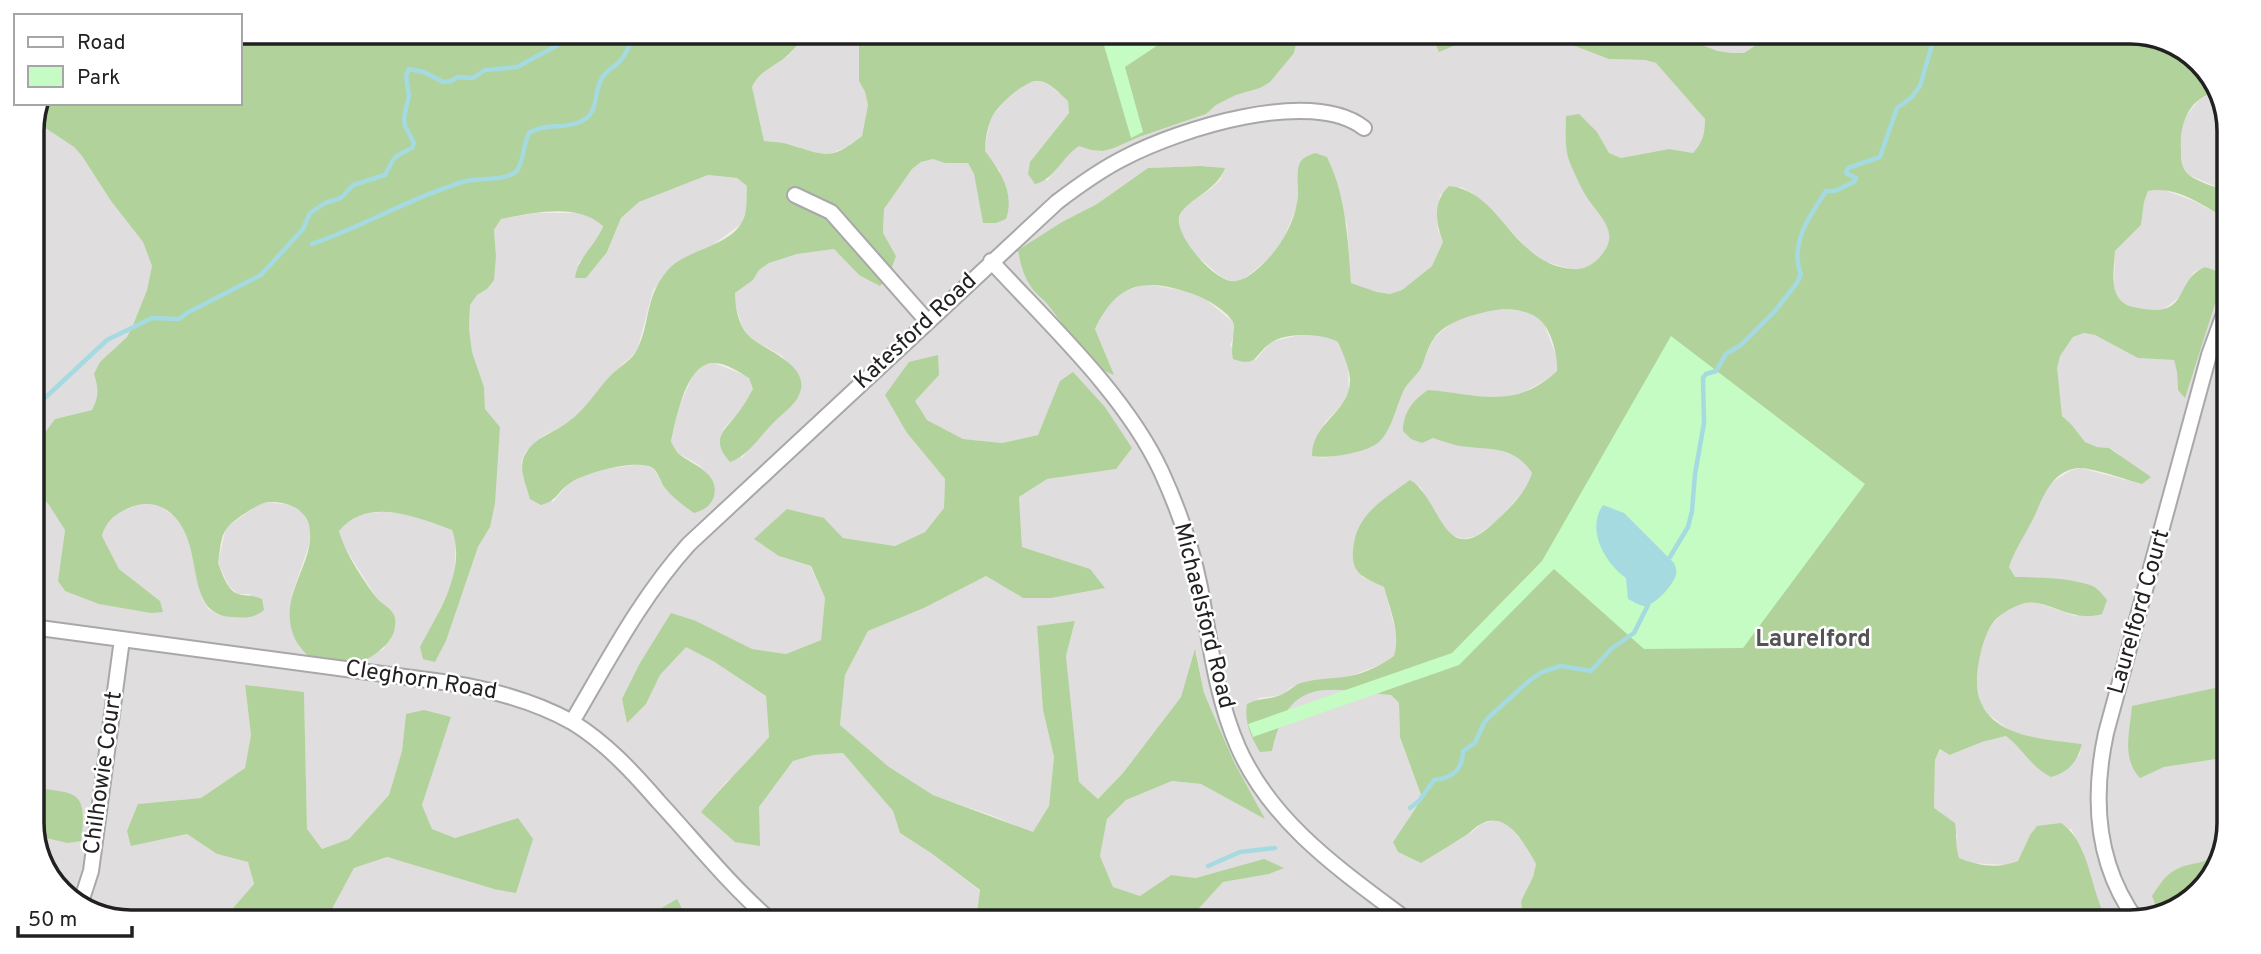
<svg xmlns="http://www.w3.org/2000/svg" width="2261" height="954" font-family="Overpass,sans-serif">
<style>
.residential{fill:#dfddde}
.forest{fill:#b1d29a}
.park{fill:#c5fcc3}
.water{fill:#a5dae1}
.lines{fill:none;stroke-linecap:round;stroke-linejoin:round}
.stream{stroke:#a5dae1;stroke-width:4.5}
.minor-casing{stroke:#a8a8a8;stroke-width:18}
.minor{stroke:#fff;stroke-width:14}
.labels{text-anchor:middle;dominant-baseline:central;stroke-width:5;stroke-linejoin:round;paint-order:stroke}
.street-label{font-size:23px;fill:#212121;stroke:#fff}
.neighbourhood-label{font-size:24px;font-weight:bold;fill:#545454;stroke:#fff}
.rim{fill:none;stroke:#212121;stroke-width:3.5}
</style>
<rect width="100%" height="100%" fill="#f1ede7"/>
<!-- residential -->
<path class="residential" d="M809,34H859V81L865,92L868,105L862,136L847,147L825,156L789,144L764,141L752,87L755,80L767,69L788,56Z
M1298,36H1432V41L1458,44L1467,36L1555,37L1559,40L1609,59L1645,60L1656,63L1705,119V131L1702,143L1693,153L1669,149L1621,158L1609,153L1597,132L1585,194L1608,226L1610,239L1605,252L1594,263L1582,269H1571L1546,262L1533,255L1490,208L1472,193L1461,187L1440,195L1437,218L1438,230L1443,242L1432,266L1402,290L1390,294L1377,292L1351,283L1347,225L1332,168L1327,157L1298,168L1297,206L1283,240L1267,260L1245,278L1233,282L1221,277L1194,253L1180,231L1179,219L1183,208L1212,188L1221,179L1224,168L1201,166L1148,168L1097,204L1062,222L1018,250L1048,304L1076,343L1113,374L1095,329L1105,309L1122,293L1144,284L1180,290L1204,298L1233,322L1234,335L1230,346L1256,360L1270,342L1304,334L1328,336L1339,342L1348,367L1349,392L1344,403L1325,422L1312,456L1323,458L1356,452L1391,422L1403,389L1419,371L1434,338L1452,323L1474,314L1498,309L1525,311L1536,316L1544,324L1557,358V371L1547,379L1526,391L1502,399L1428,390L1411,439L1422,443L1433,437L1455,445L1491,447L1515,456L1526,463L1532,473L1529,485L1496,522L1476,536L1464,539L1453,535L1444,528L1420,486L1362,577L1384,587L1396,633L1397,645L1394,656L1384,663L1351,676L1302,683L1291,687L1282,695L1258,698L1272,751L1276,729L1282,718L1295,699L1305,693L1330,689L1391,695L1399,703L1400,737L1421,795L1417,806L1393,842L1398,852L1421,863L1472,832L1481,824L1495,820L1507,824L1524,843L1536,864L1533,877L1521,901L1523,920L1192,919L1191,917L1223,882L1269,874L1219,873L1196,878L1171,875L1140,896L1113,887L1100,856L1107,819L1126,800L1172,781L1201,784L1264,818L1234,762L1204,693L1196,651L1181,697L1123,773L1098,799L1079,782L1066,656L1075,622L1037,626L1043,710L1054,757L1049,806L1033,833L996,817L933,795L889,767L840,725L845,675L868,631L924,608L986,576L1023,598L1104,588L1089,569L1022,547L1019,497L1047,479L1116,469L1048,411L1038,435L1002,443L963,439L927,420L914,401L939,375L909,362L907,433L945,479L944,508L925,532L895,546L843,538L824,518L779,556L810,566L825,598L821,640L786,654L751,649L696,621L622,699L627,722L646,704L660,675L686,646L713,661L766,696L769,737L744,767L726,782L701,812L759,807L793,761L814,755L843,753L893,811L900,833L931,853L980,891L977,913L973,918L332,916L333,907L354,868L387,857L494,889L489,827L455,838L432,829L422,805L451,717L406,714L402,751L389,795L349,839L322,849L307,830L304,692L245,686L251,735L245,768L201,798L138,804L131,846L187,834L217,854L248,862L254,884L226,916L93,915L52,883L32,830V488L49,505L65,530L58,581L65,591L151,613L160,601L119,569L102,536L106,525L114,515L137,505L149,504L161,507L172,515L182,523L187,533L202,599L208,609L218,615L230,617L251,594H238L229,586L218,563L226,528L255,507L266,502L290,505L301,509L307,520L311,532L309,545L292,594L293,632L298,644L317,663L340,669L384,649L394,615L376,597L342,543L339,531L347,521L358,514L383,512L408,514L452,530L456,541L454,578L438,613L435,662L446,641L478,547L490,527L500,427L485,409L484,387L472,352L469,328L470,305L477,295L487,289L496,256L494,230L501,219L536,213H582L594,217L603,225L599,237L577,265L607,252L621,218L639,202L708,175L737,178L747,186L746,210L742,223L713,245L679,261L653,290L637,351L610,376L586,407L567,424L544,435L526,451L521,463L553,502L569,483L581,477L606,469L643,464L654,469L666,490L715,487L709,475L699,465L678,453L671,442L679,407L694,373L703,365L714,363L749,377L753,389L741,410L723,429L742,458L756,440L798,375L782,356L749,337L742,326L735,304V293L753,280L759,270L769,263L797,254L834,249L859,275L896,256L883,233L884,209L912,169L921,162L933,159L945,163H968L974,174L983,222L1000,171L984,151L991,117L1007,99L1025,84L1037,81L1049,84L1068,101L1069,113L1030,162L1047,181L1069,152L1079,145L1091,150L1103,151L1114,148L1139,137L1206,114L1216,105L1236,95L1260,88L1294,53Z
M1680,37H1768L1744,53H1732L1718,51Z
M2217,92L2229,124V192L2189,175L2182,166L2179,132L2183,120L2199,100L2210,94Z
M35,117V121L74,147L82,156L111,201L143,242L152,266L147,290L133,325L127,337L100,362L98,398L92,410L55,419L40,439L32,458V124Z
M2161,189L2194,201L2228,220L2224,686L2140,777L2164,767L2223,758L2222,848L2211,859L2177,869L2155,908L2159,914L2131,922H2109L2094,893L2083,851L2071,829L2030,835L2018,861L2007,865L1970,863L1959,859L1955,848L1957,835L1934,808L1935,760L1941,749L1951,755L1982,742L2006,736L2016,743L2079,756L2082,744L2031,739L2008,729L1988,714L1981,704L1976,681V670L1987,631L2002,613L2023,603L2035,602L2078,617L2039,577H2015L2009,567L2017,544L2030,525L2044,493L2051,483L2070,471L2080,468L2141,484L2119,454L2109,448L2097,447L2085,442L2071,424L2062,416L2056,368L2060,356L2073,337L2084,333L2095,335L2139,358L2174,360L2177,371L2178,389L2225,282L2217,271L2205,267L2194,272L2182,295L2163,310L2150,311L2127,306L2117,298L2114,287L2115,251L2141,225L2144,202L2148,191Z"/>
<!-- forest -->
<path class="forest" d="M240,32L809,34C802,40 796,47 789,54C777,66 759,70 752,87L764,141C773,142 783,142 791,145C827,156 830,161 862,136L868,105L865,92L859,81V34L1298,36L1294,53L1270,82L1260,88L1236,95L1216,105L1206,114L1139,137L1114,148L1103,151L1091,150L1079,146C1061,158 1055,179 1035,184L1028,174L1030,162L1069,113L1068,101C1059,93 1049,80 1036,81C1023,82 996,107 991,119C987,129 985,140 985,151C1000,171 1015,193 1006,219L996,223H983L974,174L968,163H945L933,159L921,162L912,169L884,209L883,233L896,256L888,278L880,286L859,275L834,249L797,254L769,263L759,270L753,280L735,293C735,307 738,323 747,334C761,350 813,364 799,395C795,405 782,414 774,422C760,436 748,456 730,462C708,438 727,429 741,409C746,402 749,395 753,389L749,378C739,372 725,362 713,363C685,364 676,421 671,442C673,445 675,449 677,452C690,465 720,471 714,496C711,506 704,510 694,513C684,506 673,498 665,488C661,483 659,474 654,469C641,457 584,473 570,483C557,492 558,500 541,505L530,499C526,484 517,467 526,453C535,437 554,433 568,422C586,409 596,391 611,375C619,367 633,359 637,350C651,322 644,299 667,271C685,249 728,248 742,222C748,212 746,197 747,186L737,178L708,175L639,202L621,218L607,252L586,278H575C578,256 596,246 603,226C578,202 532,213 501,219L494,230L496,256L494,280L487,289L477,295L470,305L469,328L472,352L484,387L485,409L500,427L495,503L490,527L478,547L446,641L435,662L423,659L420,647C438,613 467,570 452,530C416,517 368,496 339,531C345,553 362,578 375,596C380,603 391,608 394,615C396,619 395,623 395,626C395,646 358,668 339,669C323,670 304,655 296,641C275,599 313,567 310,532C309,509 288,501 268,502C259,503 233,520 227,528C220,536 220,553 218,563C222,573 227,590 238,594C245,596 253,595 262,599L264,610C254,618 246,618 233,617C178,616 211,534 163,508C153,503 142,503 131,507C116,514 107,519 102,536L119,569L160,601L163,612L151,613L99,604L65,591L58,581L65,530L49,505L32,488V458L40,439L55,419L92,410C99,397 99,389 94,374L100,362L127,337L133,325L147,290L152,266L143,242L111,201L82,156L74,147L35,121L41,103H240Z
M1432,36H1467L1458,44L1439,52Z
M1555,37H1680L1718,51L1732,53H1744L1768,37L2168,39L2209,71L2217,92C2189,97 2179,124 2181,150C2181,160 2181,168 2189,175C2199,183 2217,187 2229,192L2228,220C2204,206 2177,185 2148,191L2144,202L2141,225L2115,251C2114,271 2107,301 2133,307C2193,321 2171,282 2205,267L2217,271L2225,282L2215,304L2185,398L2178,390L2177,372L2174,360L2138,358L2095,335L2084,333L2073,337L2060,356L2057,368L2062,416L2071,424L2085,442L2097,447L2109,448L2151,477L2142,484C2127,480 2091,467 2078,468C2049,471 2042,502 2031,523C2022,540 2015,549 2009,567L2015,577C2037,577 2069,578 2090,585C2098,588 2102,594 2107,600L2102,614C2068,624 2044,594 2019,605C1993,616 1988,626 1981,652C1960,731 2023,738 2082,744C2077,762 2069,772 2051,777C2032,768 2023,749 2006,736L1982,742L1950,755L1940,749L1935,760L1934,808L1955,823C1957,835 1955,846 1959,858C1978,866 1998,869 2018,861L2030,835L2037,826L2061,823C2092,844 2089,893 2109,922L1661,921L1648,913H1638L1619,921L1523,920L1521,901L1533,877L1536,864C1526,846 1507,809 1481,824C1476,826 1472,831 1468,834C1452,844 1436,854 1421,863L1398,852L1393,842L1417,806L1421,795L1400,737L1399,703L1391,695C1328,689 1288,674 1272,751L1260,752C1251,737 1244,722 1247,704C1258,698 1266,700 1278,696C1286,694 1292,686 1301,683C1317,678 1333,679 1350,676C1365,673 1382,665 1394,656C1401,633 1390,610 1384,587C1360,576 1349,572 1354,543C1359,512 1386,498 1410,480C1442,499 1443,573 1496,521C1510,508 1527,491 1532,473C1513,443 1484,451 1455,445C1447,443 1440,440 1433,438L1422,443L1411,439L1403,431C1403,413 1413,400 1428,390C1479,394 1514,411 1557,371C1558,356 1552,332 1541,321C1529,309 1506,307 1490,311C1471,315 1446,322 1434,338C1428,347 1425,359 1421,368C1416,377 1406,383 1402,394C1396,408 1391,431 1379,442C1366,453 1328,459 1312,456C1312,421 1351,413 1350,379C1349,366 1343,354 1338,342C1322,333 1284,332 1269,344C1253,357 1257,367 1233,359C1230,347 1236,329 1233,322C1227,311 1208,300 1198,296C1150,278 1119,278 1095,329L1114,375C1084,365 1068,329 1048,305C1043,298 1034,293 1030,285C1023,275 1020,261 1018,250L1062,222L1097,204L1148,168L1201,166L1225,168C1216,193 1182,201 1179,218C1176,237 1213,279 1231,281C1236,282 1243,279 1247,277C1271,261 1292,232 1297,203C1299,193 1296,173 1299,165C1302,157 1308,156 1315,153L1327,157C1346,195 1348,241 1351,283L1377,292L1390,294L1402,290L1432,266L1443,242C1435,222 1433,201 1449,186C1502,191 1512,265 1573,269C1582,270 1590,266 1597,260C1623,234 1602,220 1586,196C1580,186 1575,174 1570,163C1564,148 1566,132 1566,116L1579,114L1597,132L1609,153L1621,158L1669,149L1693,153C1703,142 1705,134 1705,119L1656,63L1645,60L1609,59L1559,40Z
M938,355L939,375L915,401L927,420L963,439L1002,443L1038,435L1060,381L1073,372L1105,407L1132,448L1116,469L1047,479L1019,497L1022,547L1090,569L1105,588L1051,598H1023L986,576L924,608L868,631L845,675L840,725L889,767L933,795L1033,832L1049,806L1054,757L1043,710L1037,626L1075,621L1066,656L1079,782L1098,799L1123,773L1181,697L1195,649L1204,693L1234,762L1265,819L1201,784L1172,781L1126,800L1107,819L1100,856L1113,887L1140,896L1171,875L1196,878L1264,859L1284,868L1269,874L1223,882L1191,917L1192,919L973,918L977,913L980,890L931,853L900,833L893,811L843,753L814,755L793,761L759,807L760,846L735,842L701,812C723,785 747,763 769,737L766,696L713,661L686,647L660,675L646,704L627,723L622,699L640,663L671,613L696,621L752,649L786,654L821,640L825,598L811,566L779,556L754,539L787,509L824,518L843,538L895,546L925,532L944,508L945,479L907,433L885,395L909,362Z
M245,685L304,692L307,829L322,849L349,839L389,795L402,751L406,714L424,710L451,717L422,805L432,829L455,838L518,818L533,839L516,893L494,889L387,857L354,868L333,907L332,916H226L254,884L248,862L217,854L187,834L131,846L127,831L138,804L201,798L245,768L251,735Z
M2224,686L2223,758L2164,767L2140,778C2121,758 2130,731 2132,706Z
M32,787C77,794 88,789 81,841L68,843L33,835Z
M2222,848V861L2186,906L2159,914L2152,896C2158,887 2165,875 2175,870C2196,859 2201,869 2222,848Z
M677,899L686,917H647L648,916Z"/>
<!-- park -->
<path class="park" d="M1101,35H1173L1125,67L1143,132L1131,138Z
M1671,336L1865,484L1743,648L1644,649L1554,569L1459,665L1253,737L1248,724L1452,653L1542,561Z"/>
<!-- water -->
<path class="water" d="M1603,505L1624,513L1674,563C1676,568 1677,570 1676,575C1673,585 1655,606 1644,606C1638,605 1632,601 1628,599L1626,578C1604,562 1586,529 1603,505Z"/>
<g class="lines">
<!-- stream -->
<path class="stream" d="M312,244C359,228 401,203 448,187C456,184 465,180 474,180C489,178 503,180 516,172C525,160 522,147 529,133C546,123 560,129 577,123C601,115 592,95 602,78C606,71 612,68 618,63C627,54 630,45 633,33
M32,410L107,340L152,318L179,319L187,313L261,275L303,229L310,213L325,203L341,198L353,185L385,175C396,157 389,159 412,148L414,143L405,126L404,117L409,96L406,76L409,69L424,72L443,82L451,81L458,77L473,78L485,70L517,67L580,33
M1670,557L1688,527L1692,511L1695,474L1704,423L1703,378L1706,374L1716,371L1726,354L1741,345L1775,311L1797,283L1801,274C1789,244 1810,215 1826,191H1835L1854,182L1856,178L1846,173L1848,168L1880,157L1897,108L1911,98L1920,86L1934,38
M1410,808L1419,801L1434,780C1452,778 1463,770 1463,751L1475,743L1484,723L1489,717L1530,680L1542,672L1561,666L1591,671L1611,649L1634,633L1648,605
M1208,866L1240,852L1275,848"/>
<!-- minor casing -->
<g class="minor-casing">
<path id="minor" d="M795,195L831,212L928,322
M991,261C1049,324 1125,394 1161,471C1178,508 1192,548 1200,587C1210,641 1216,697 1238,747C1272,824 1342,871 1407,920
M32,627L450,683C493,690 534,701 572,722C605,742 633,772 658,801C694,840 728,883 768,918
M572,722C608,661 641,597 689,544L1057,202C1078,186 1100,170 1124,158C1179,129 1311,87 1364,128
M80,905L91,871L122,639
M2137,921C2096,865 2092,798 2106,733L2209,355L2228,303"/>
</g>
<!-- minor -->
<use href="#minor" class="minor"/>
</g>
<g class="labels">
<!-- street labels -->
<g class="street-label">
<text transform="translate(916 332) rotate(-43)">Katesford Road</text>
<text transform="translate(2140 612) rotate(-74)">Laurelford Court</text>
<text transform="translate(1203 616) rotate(76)">Michaelsford Road</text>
<text transform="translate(421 681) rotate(9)">Cleghorn Road</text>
<text transform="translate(104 773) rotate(-82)">Chilhowie Court</text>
</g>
<!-- neighbourhood labels -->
<g class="neighbourhood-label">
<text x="1813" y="640">Laurelford</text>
</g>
</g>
<!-- crop -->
<path d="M0 0H2261V954H0ZM131 44H2130A87 87 0 0 1 2217 131V823A87 87 0 0 1 2130 910H131A87 87 0 0 1 44 823V131A87 87 0 0 1 131 44Z" fill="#fff" fill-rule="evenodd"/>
<path class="rim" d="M131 44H2130A87 87 0 0 1 2217 131V823A87 87 0 0 1 2130 910H131A87 87 0 0 1 44 823V131A87 87 0 0 1 131 44Z"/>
<!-- legend -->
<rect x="14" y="14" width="228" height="91" fill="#ffffff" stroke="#a6a6a6" stroke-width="2"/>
<rect x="28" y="37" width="35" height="10" fill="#ffffff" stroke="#a6a6a6" stroke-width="2"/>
<text x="77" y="49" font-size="21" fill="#212121">Road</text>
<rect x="28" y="66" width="35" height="21" fill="#c5fcc3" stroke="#a6a6a6" stroke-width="2"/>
<text x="77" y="84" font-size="21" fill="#212121">Park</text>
<!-- scale -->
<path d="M18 926v10h114v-10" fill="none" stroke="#212121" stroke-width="3.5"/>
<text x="28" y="926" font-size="21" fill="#212121" stroke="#ffffff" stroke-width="5" paint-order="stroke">50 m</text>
</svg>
